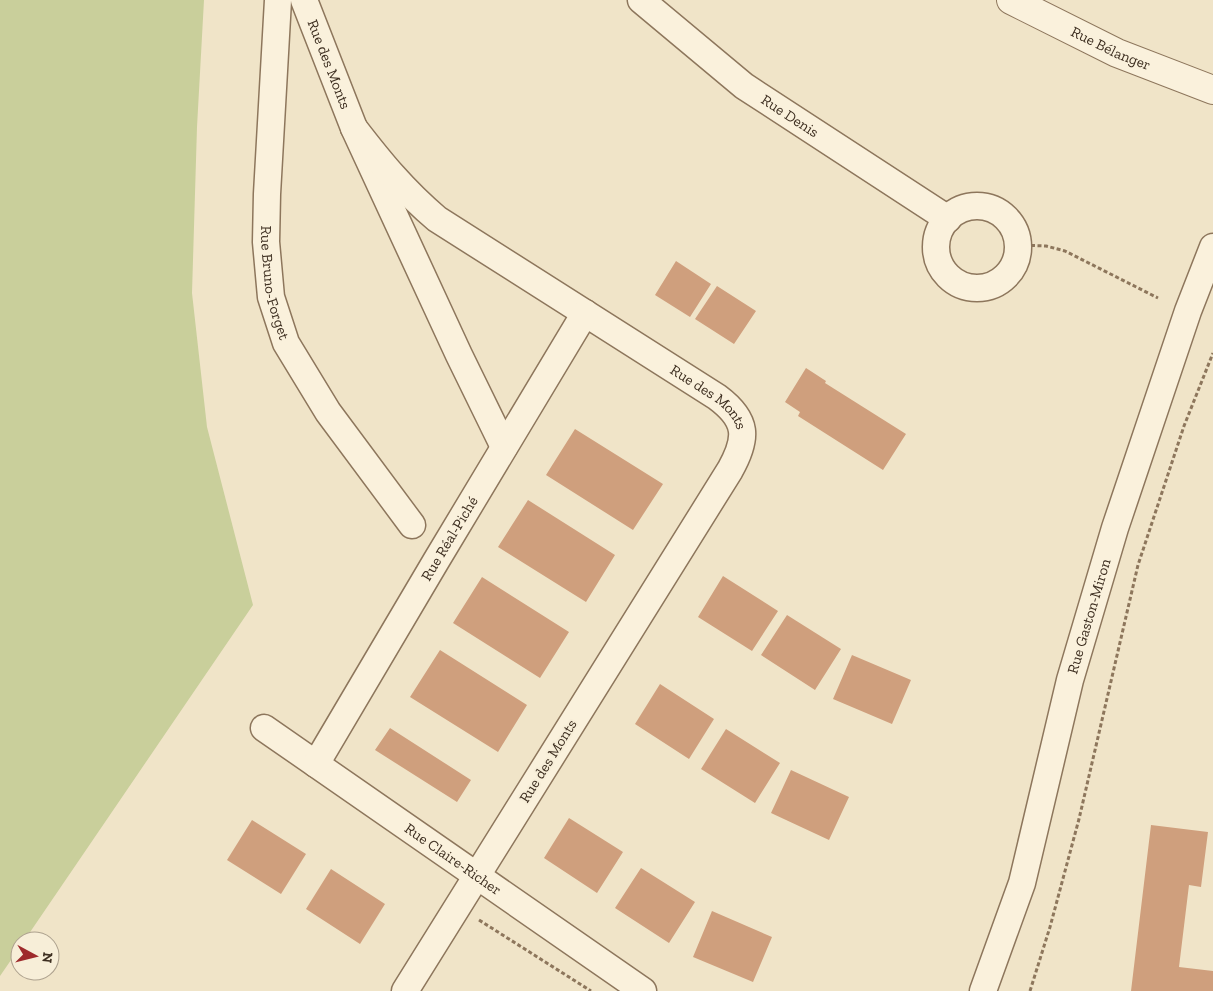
<svg xmlns="http://www.w3.org/2000/svg" width="1213" height="991" font-family="'Zilla Slab',serif">
<style>
.green{fill:#c9cf9b}
.building{fill:#cf9f7d}
.lines{fill:none;stroke-linecap:round;stroke-linejoin:round}
.minor-casing{stroke:#8d765c;stroke-width:29}
.tertiary-casing{stroke:#8d765c;stroke-width:30}
.path{stroke:#8d765c;stroke-width:3;stroke-dasharray:4 2.5;stroke-linecap:butt}
.minor{stroke:#faf1dc;stroke-width:26}
.tertiary{stroke:#faf1dc;stroke-width:28}
.labels{text-anchor:middle;dominant-baseline:central;stroke-width:4;stroke-linejoin:round;paint-order:stroke}
.street-label{font-size:15px;fill:#3d2e20;stroke:#f7eed8}
</style>
<rect width="100%" height="100%" fill="#f0e4c8"/>
<!-- green -->
<path class="green" d="M0,0H204L197,127L192,293L207,427L253,605L24,941H20V947L0,976Z"/>
<!-- building -->
<path class="building" d="M676,261L711,284L690,317L655,295Z
M717,286L756,311L734,344L695,319Z
M806,368L826,381L825,383L906,434L883,470L798,416L800,412L785,402Z
M575,429L663,484L633,530L546,475Z
M528,500L615,555L586,602L498,547Z
M723,576L778,611L752,651L698,617Z
M482,577L569,632L540,678L453,623Z
M787,615L841,649L815,690L761,655Z
M440,650L527,705L498,752L410,697Z
M852,655L911,680L892,724L833,699Z
M660,684L714,719L689,759L635,724Z
M390,728L471,780L457,802L375,750Z
M726,729L780,763L755,803L701,769Z
M791,770L849,797L829,840L771,813Z
M569,818L623,852L597,893L544,858Z
M252,820L306,854L281,894L227,860Z
M1151,825L1208,832L1201,887L1189,885L1179,967L1213,971V991H1131Z
M641,868L695,902L669,943L615,908Z
M331,869L385,904L360,944L306,909Z
M712,911L772,937L753,982L693,957Z"/>
<g class="lines">
<!-- minor casing -->
<g class="minor-casing">
<g id="minor">
<path id="s1" d="M278,0L267,194L266,242L271,297L286,343L328,412L412,525"/>
<path id="s2" d="M304,0L354,128L459,355L504,447"/>
<path id="s3" d="M641,0L744,86L948,219"/>
<path id="s4" d="M354,128C381,163 403,190 437,219L717,397C748,420 748,438 730,470L405,991"/>
<circle cx="977" cy="247" r="41"/>
<path id="s5" d="M264,728L643,991"/>
<path id="s6" d="M316,764L436,561L585,313"/>
<path id="s7" d="M983,991L1022,883L1070,680L1115,528L1188,311L1213,247"/>
</g>
</g>
<!-- tertiary casing -->
<g class="tertiary-casing">
<g id="tertiary">
<path id="s8" d="M1011,0L1117,53L1213,90"/>
</g>
</g>
<!-- path -->
<path class="path" d="M1018,245L1046,246L1065,251L1158,298
M479,920L591,991
M1030,991L1050,927L1079,819L1138,565L1184,426L1213,353"/>
<!-- minor -->
<use href="#minor" class="minor"/>
<!-- tertiary -->
<use href="#tertiary" class="tertiary"/>
</g>
<g class="labels">
<!-- street labels -->
<g class="street-label">
<text stroke="none"><textPath href="#s8" startOffset="111">Rue Bélanger</textPath></text>
<text stroke="none"><textPath href="#s2" startOffset="69">Rue des Monts</textPath></text>
<text stroke="none"><textPath href="#s3" startOffset="189">Rue Denis</textPath></text>
<text stroke="none"><textPath href="#s1" startOffset="284">Rue Bruno-Forget</textPath></text>
<text stroke="none"><textPath href="#s4" startOffset="449">Rue des Monts</textPath></text>
<text stroke="none"><textPath href="#s6" startOffset="262">Rue Réal-Piché</textPath></text>
<text stroke="none"><textPath href="#s7" startOffset="390">Rue Gaston-Miron</textPath></text>
<text transform="translate(548 761) rotate(-58)">Rue des Monts</text>
<text stroke="none"><textPath href="#s5" startOffset="230">Rue Claire-Richer</textPath></text>
</g>
</g>
<!-- north arrow -->
<g transform="translate(35 956) rotate(97)"><circle r="24" fill="#f7eed8" stroke="#ada18e"/>
<path d="M0-4L9 19L0 12L-9 19Z" fill="#9e2a2b"/>
<text y="-8" font-size="14" font-weight="bold" text-anchor="middle" fill="#3d2e20">N</text>
</g>
</svg>
